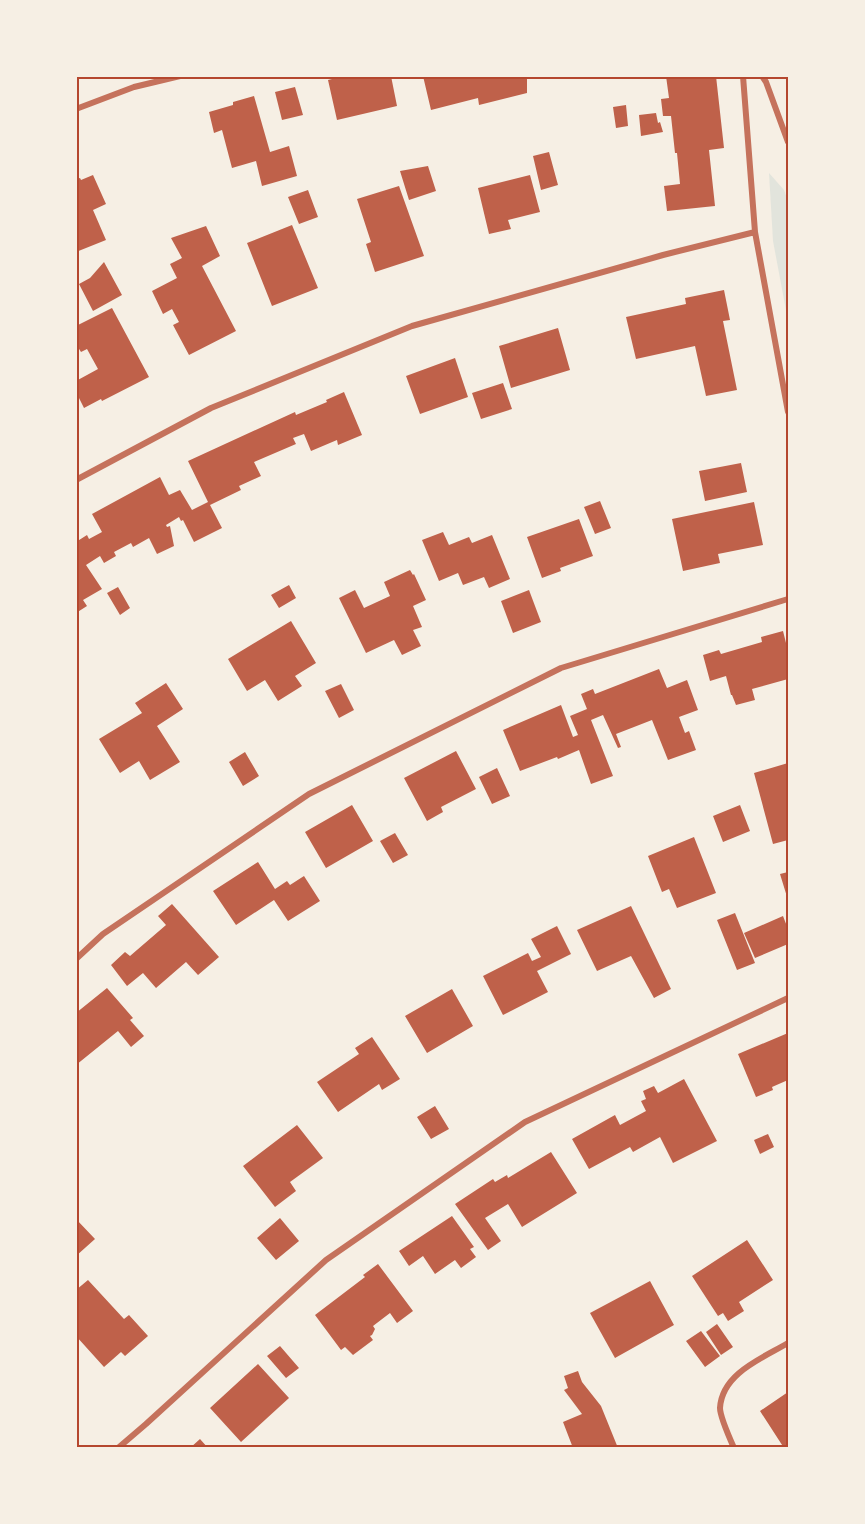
<svg xmlns="http://www.w3.org/2000/svg" width="865" height="1524" font-family="'Fira Sans',sans-serif">
<style>
.green{fill:#e2e4dc}
.building{fill:#bf614a}
.lines{fill:none;stroke-linecap:round;stroke-linejoin:round}
.minor{stroke:#c5725c;stroke-width:6}
.neatline{fill:none;stroke:#b5482f;stroke-width:2}
</style>
<rect width="100%" height="100%" fill="#f6efe4"/>
<!-- green -->
<path class="green" d="M769,173L784,190L788,201V321L773,241Z"/>
<!-- building -->
<path class="building" d="M344,76H391L397,106L337,120L328,80Z
M423,76H527V93L479,105L478,98L431,110Z
M666,76H716L724,148L709,150L715,206L667,211L664,186L680,184L677,153H675L671,116H663L661,99L669,98Z
M295,87L303,115L282,120L275,92Z
M254,96L270,152L289,146L297,176L262,186L256,161L232,168L222,130L214,133L209,112L233,105V102Z
M626,105L628,126L616,128L613,107Z
M656,113L658,123L660,122L663,132L641,136L639,115Z
M549,152L558,185L541,190L533,156Z
M428,166L436,191L409,200L400,171Z
M93,175L106,204L93,210L106,240L76,252V179L80,178L81,180Z
M530,175L540,212L508,220L511,229L489,234L478,188Z
M399,186L424,256L375,272L366,244L371,242L357,199Z
M308,190L318,217L299,224L288,197Z
M292,225L318,288L272,306L247,243Z
M206,226L220,256L202,266L236,331L189,355L173,325L179,322L172,309L163,314L152,291L177,278L170,264L182,258L171,238Z
M104,262L122,295L93,311L79,284L90,278Z
M724,290L730,320L723,321L737,390L706,396L695,346L636,359L626,317L686,304L685,298Z
M112,308L149,377L102,401L101,399L84,408L76,392V381L98,369L87,349L81,352L76,344V326Z
M558,328L570,370L511,388L499,346Z
M455,358L468,397L420,414L406,376Z
M503,383L512,409L481,419L472,393Z
M344,392L362,435L338,445L337,440L311,451L304,434L293,438L296,444L254,462L261,476L239,486L241,490L210,505L222,528L194,542L183,520L181,521L179,517L166,525L167,527L170,526L174,546L157,554L149,538L133,547L131,543L114,552L116,556L104,563L100,556L86,565L102,589L83,600L87,606L76,613V542L87,535L89,539L102,532L92,514L160,477L169,495L180,490L192,510L208,502L188,461L295,412L296,415L327,402L326,400Z
M741,463L747,492L705,501L699,471Z
M600,501L611,528L595,534L584,507Z
M754,502L763,545L718,554L720,563L683,571L672,519Z
M579,519L593,556L560,568L561,571L542,578L527,537Z
M443,532L449,545L469,537L472,543L492,535L510,579L489,588L484,577L463,585L458,573L439,581L422,540Z
M410,570L413,575L414,574L426,600L413,606L422,627L413,630L421,646L402,655L394,640L366,653L339,598L355,590L364,608L390,596L384,582Z
M289,585L296,598L279,608L271,595Z
M118,587L130,608L120,615L107,593Z
M529,590L541,622L513,633L501,601Z
M291,621L316,663L295,676L302,686L278,701L265,680L247,691L228,659Z
M783,631L788,651V679L752,689L755,700L736,705L732,695H731L726,676L710,681L703,655L719,650L721,654L762,642L761,637Z
M659,669L667,688L687,680L698,710L679,717L685,733L689,731L696,750L668,760L652,720L616,734L621,747L618,748L603,715L591,720L613,776L591,784L579,750L558,759L557,757L520,771L503,730L561,705L573,737L578,735L570,716L587,709L581,694L593,689L595,694Z
M166,683L183,709L157,726L180,762L150,780L139,761L120,773L99,739L142,713L135,703Z
M341,684L354,710L339,718L325,691Z
M456,751L476,789L441,807L443,812L427,821L404,778Z
M245,752L259,776L243,786L229,762Z
M788,763V840L773,844L754,773Z
M497,768L510,796L492,804L479,777Z
M352,805L373,841L326,868L305,832Z
M740,805L750,831L723,842L713,816Z
M395,833L408,855L393,863L380,841Z
M694,837L716,893L677,908L669,889L662,892L648,856Z
M258,862L275,889L287,881L290,885L304,876L320,901L288,921L274,900L236,925L213,891Z
M788,872V900L780,874Z
M172,904L219,957L198,975L186,962L156,988L143,973L127,986L111,965L125,952L130,956L166,925L158,916Z
M631,906L671,989L654,998L631,956L597,971L577,930Z
M735,913L755,963L737,970L717,920Z
M783,916L788,929V944L755,958L744,933Z
M557,926L571,954L537,971L548,992L503,1015L483,976L528,953L532,961L541,957L531,939Z
M107,988L133,1018L130,1020L144,1036L131,1047L118,1031L76,1065V1013Z
M452,989L473,1026L427,1053L405,1016Z
M788,1033V1080L772,1087L773,1090L756,1097L738,1054Z
M372,1037L400,1079L382,1090L379,1084L338,1112L317,1082L359,1054L355,1048Z
M684,1079L717,1141L673,1163L660,1137L633,1152L630,1147L589,1169L572,1139L615,1115L620,1125L646,1111L641,1101L646,1099L643,1091L654,1086L658,1093Z
M435,1106L449,1129L431,1139L417,1117Z
M297,1125L323,1158L290,1182L296,1191L275,1207L243,1166Z
M768,1134L774,1147L760,1154L754,1140Z
M551,1152L577,1193L522,1227L508,1204L485,1218L501,1241L488,1250L455,1204L493,1179L495,1182L507,1175L508,1178Z
M452,1216L474,1247L470,1249L476,1257L461,1268L455,1260L435,1274L423,1256L409,1266L399,1251Z
M280,1218L299,1241L276,1260L257,1238Z
M76,1219L95,1239L76,1256Z
M747,1240L773,1280L739,1302L744,1311L728,1321L723,1313L718,1316L692,1276Z
M378,1264L413,1311L397,1323L390,1313L373,1326L375,1329L372,1335L370,1336L373,1340L353,1355L345,1347L341,1350L315,1315L365,1277L363,1275Z
M88,1280L124,1319L129,1315L148,1336L125,1356L121,1352L104,1367L76,1336V1290Z
M650,1281L674,1325L615,1358L590,1313Z
M717,1324L733,1347L721,1355L706,1332Z
M701,1331L720,1356L705,1367L686,1341Z
M280,1346L299,1368L286,1378L267,1356Z
M258,1364L289,1398L241,1442L210,1408Z
M578,1371L582,1382L601,1406L618,1448H573L563,1422L582,1414L564,1390L568,1388L564,1376Z
M788,1392V1448H784L760,1411Z
M200,1439L208,1448H190Z"/>
<g class="lines">
<!-- minor -->
<path class="minor" d="M743,76L755,232L788,412
M762,76L766,82L788,142
M76,109L134,87L180,76
M76,480L211,408L412,326L663,255L755,232
M76,959L103,934L309,794L561,668L788,599
M118,1448L146,1424L326,1260L525,1122L788,998
M734,1448C730,1439 720,1415 720,1408C722,1373 763,1358 788,1343"/>
</g>
<!-- border -->
<rect width="865" height="1524" fill="none" stroke="#f6efe4" stroke-width="156"/>
<rect x="78" y="78" width="709" height="1368" class="neatline"/>
</svg>
